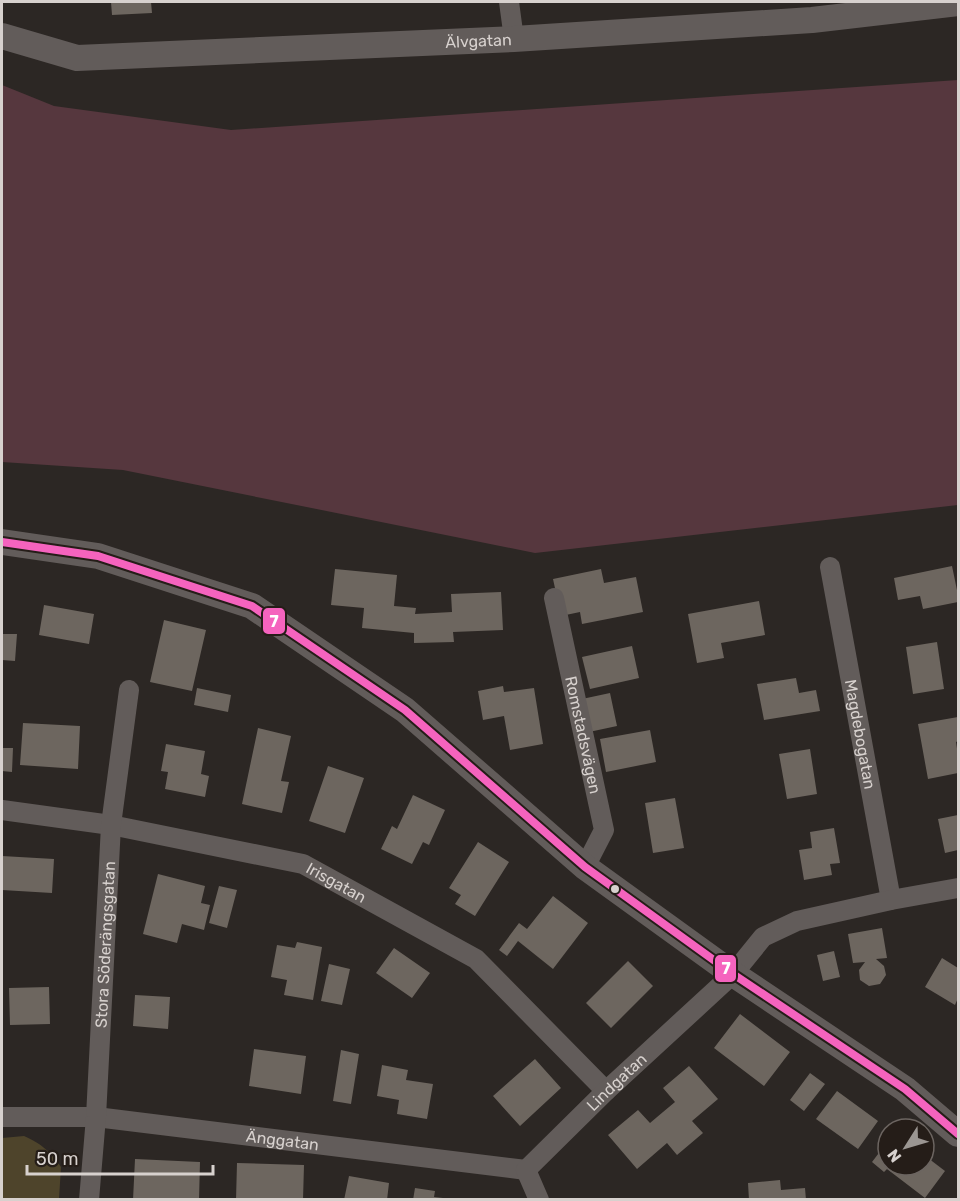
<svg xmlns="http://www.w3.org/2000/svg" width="960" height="1201" font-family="Rubik,sans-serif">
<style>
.green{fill:#4e442b}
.water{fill:#56373e}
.building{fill:#6d665f}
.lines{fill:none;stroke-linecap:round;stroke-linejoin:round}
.minor{stroke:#625c5a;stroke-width:20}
.tertiary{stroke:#625c5a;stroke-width:26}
.bus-1-casing{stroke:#251d18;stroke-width:12}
.bus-1{stroke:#f563be;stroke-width:8}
.bus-dot{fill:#d7d1ce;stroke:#251d18;stroke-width:2}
.labels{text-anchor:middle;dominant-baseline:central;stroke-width:6;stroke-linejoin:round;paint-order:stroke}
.street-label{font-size:16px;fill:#d7d1ce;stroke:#251d18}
.line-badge{stroke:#251d18;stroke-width:2}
.badge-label{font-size:16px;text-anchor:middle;font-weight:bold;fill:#fff}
</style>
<rect width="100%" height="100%" fill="#2c2724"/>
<!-- green -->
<path class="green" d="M24,1136C42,1144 49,1151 61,1167L59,1199H2V1138Z"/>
<!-- water -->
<path class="water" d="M958,80V505L535,553L123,470L2,462V85L54,106L231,130Z"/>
<!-- building -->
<path class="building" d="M111,2H151L152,13L112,15Z
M952,566L958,595V602L923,609L920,596L898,600L894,578Z
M335,569L397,575L394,606L416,608L415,614L452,612L451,594L501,592L503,630L453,632L454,642L414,643V633L362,628L364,608L331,605Z
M601,569L604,583L636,577L643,612L582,624L580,612L561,616L553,579Z
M759,601L765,635L721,643L724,658L697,663L688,614Z
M44,605L94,614L89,644L39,635Z
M164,620L206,630L192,691L150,682Z
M2,634H17L15,661L2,660Z
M937,642L944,689L913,694L906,647Z
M632,646L639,678L590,689L582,657Z
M796,678L799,693L816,690L820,711L764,720L757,684Z
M503,686L504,692L534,688L543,744L510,750L504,716L483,720L478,691Z
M197,688L231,695L228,712L194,705Z
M610,693L617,726L589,732L582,699Z
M958,717V741L956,742L958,755V773L928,779L918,724Z
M23,723L80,726L78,769L20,765Z
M258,728L291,736L281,781L289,782L282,813L242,804Z
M650,730L656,762L606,772L600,739Z
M166,744L205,751L201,774L209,776L205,797L165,789L168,772L161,771Z
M2,748H13L12,772L2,771Z
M810,749L817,794L787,799L779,754Z
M328,766L364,778L345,833L309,821Z
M413,795L445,810L429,845L423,842L412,864L381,849L392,826L397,829Z
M675,798L684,848L653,853L645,803Z
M958,815V850L945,853L938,819Z
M834,828L840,863L830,864L832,875L804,880L799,850L812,848L810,832Z
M478,842L509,862L475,916L455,904L461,895L449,888Z
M2,856L54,859L52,893L2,890Z
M158,874L205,886L201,903L210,905L204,930L182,924L177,943L143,934Z
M219,886L237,890L227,928L209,923Z
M553,896L588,923L553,969L518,941L507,956L499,950L519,923L527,929Z
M882,928L887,958L876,959L884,966L886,975L880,984L869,986L860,980L859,970L865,962L853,963L848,934Z
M297,942L322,947L313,1000L284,995L287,980L271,977L277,945L295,948Z
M394,948L430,973L412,998L376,973Z
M834,951L840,977L823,981L817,955Z
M942,958L958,968V998L955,1005L925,987Z
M628,961L653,986L611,1028L586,1003Z
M329,964L350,969L342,1005L321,1001Z
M49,987L50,1024L10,1025L9,988Z
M135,995L170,997L168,1029L133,1026Z
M740,1014L790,1052L764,1086L714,1048Z
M254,1049L306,1056L301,1094L249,1086Z
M341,1050L359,1054L351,1104L333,1101Z
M535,1059L561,1088L520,1126L493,1096Z
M382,1065L408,1070L406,1080L433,1084L427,1119L397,1114L399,1100L377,1096Z
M689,1066L718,1099L692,1121L703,1133L677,1155L667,1143L637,1169L608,1135L638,1110L650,1123L663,1112L675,1102L663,1088Z
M810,1073L825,1084L804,1111L790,1100Z
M837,1091L878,1121L858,1149L816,1119Z
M888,1141V1165H924V1155L945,1171L925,1198L887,1169L884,1172L872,1162Z
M135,1159L200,1162L199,1200H133Z
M237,1163L304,1165L303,1200H236Z
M349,1176L389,1183L387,1200H344Z
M780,1180L781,1190L805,1188L806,1200H749L748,1183Z
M415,1188L435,1191L434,1197L443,1198V1200H413Z"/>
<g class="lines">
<!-- minor -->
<g class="minor">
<path d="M509,2L514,39"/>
<path id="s1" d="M830,567L891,900"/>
<path id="s2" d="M554,598L604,830L585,867"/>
<path id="s3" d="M2,810L111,825L303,864L476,959L606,1091"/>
<path id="s4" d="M2,1117H96L526,1170"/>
<path id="s5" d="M89,1200L96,1117L111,825L129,690"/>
<path id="s6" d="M539,1200L526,1170L606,1091L733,974L763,937L797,921L891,900L958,888"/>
</g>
<!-- tertiary -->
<g class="tertiary">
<path id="s7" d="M2,36L77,58L514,39L812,20L958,3"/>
<path d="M2,542L98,556L252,606L405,710L585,867L733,974L905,1089L958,1134"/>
</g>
<!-- bus-1 casing -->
<g class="bus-1-casing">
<path id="bus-1" d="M2,542L98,556L252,606L405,710L585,867L733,974L905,1089L958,1134"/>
</g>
<!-- bus-1 -->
<use href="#bus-1" class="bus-1"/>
</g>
<!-- markers -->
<circle class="bus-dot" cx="615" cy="889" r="5"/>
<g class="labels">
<!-- street labels -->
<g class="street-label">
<text stroke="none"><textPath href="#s7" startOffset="480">Älvgatan</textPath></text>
<text stroke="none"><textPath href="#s2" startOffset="140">Romstadsvägen</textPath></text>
<text stroke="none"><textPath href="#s1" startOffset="170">Magdebogatan</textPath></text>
<text stroke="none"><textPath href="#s3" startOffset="344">Irisgatan</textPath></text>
<text stroke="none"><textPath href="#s5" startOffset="256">Stora Söderängsgatan</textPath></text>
<text stroke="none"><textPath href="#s6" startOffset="159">Lindgatan</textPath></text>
<text stroke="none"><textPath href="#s4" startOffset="282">Änggatan</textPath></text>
</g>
</g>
<g class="line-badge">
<rect x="262" y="607" width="24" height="28" rx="6" fill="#f563be"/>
<rect x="714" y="954" width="23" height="29" rx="6" fill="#f563be"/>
</g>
<g class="badge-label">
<text x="274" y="627">7</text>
<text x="726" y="974">7</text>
</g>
<!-- border -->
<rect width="960" height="1201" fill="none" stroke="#d7d1ce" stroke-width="6"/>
<!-- north arrow -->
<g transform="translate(906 1147) rotate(233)"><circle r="28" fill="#251d18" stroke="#6c6561" stroke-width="1.5"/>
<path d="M0-4.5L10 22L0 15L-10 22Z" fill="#9b9692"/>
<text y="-9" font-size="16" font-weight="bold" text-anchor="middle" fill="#d7d1ce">N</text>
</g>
<!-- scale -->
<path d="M27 1165v9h186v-9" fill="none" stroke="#d7d1ce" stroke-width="3"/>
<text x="36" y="1165" font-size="18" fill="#d7d1ce" stroke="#251d18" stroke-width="4.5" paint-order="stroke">50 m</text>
</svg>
